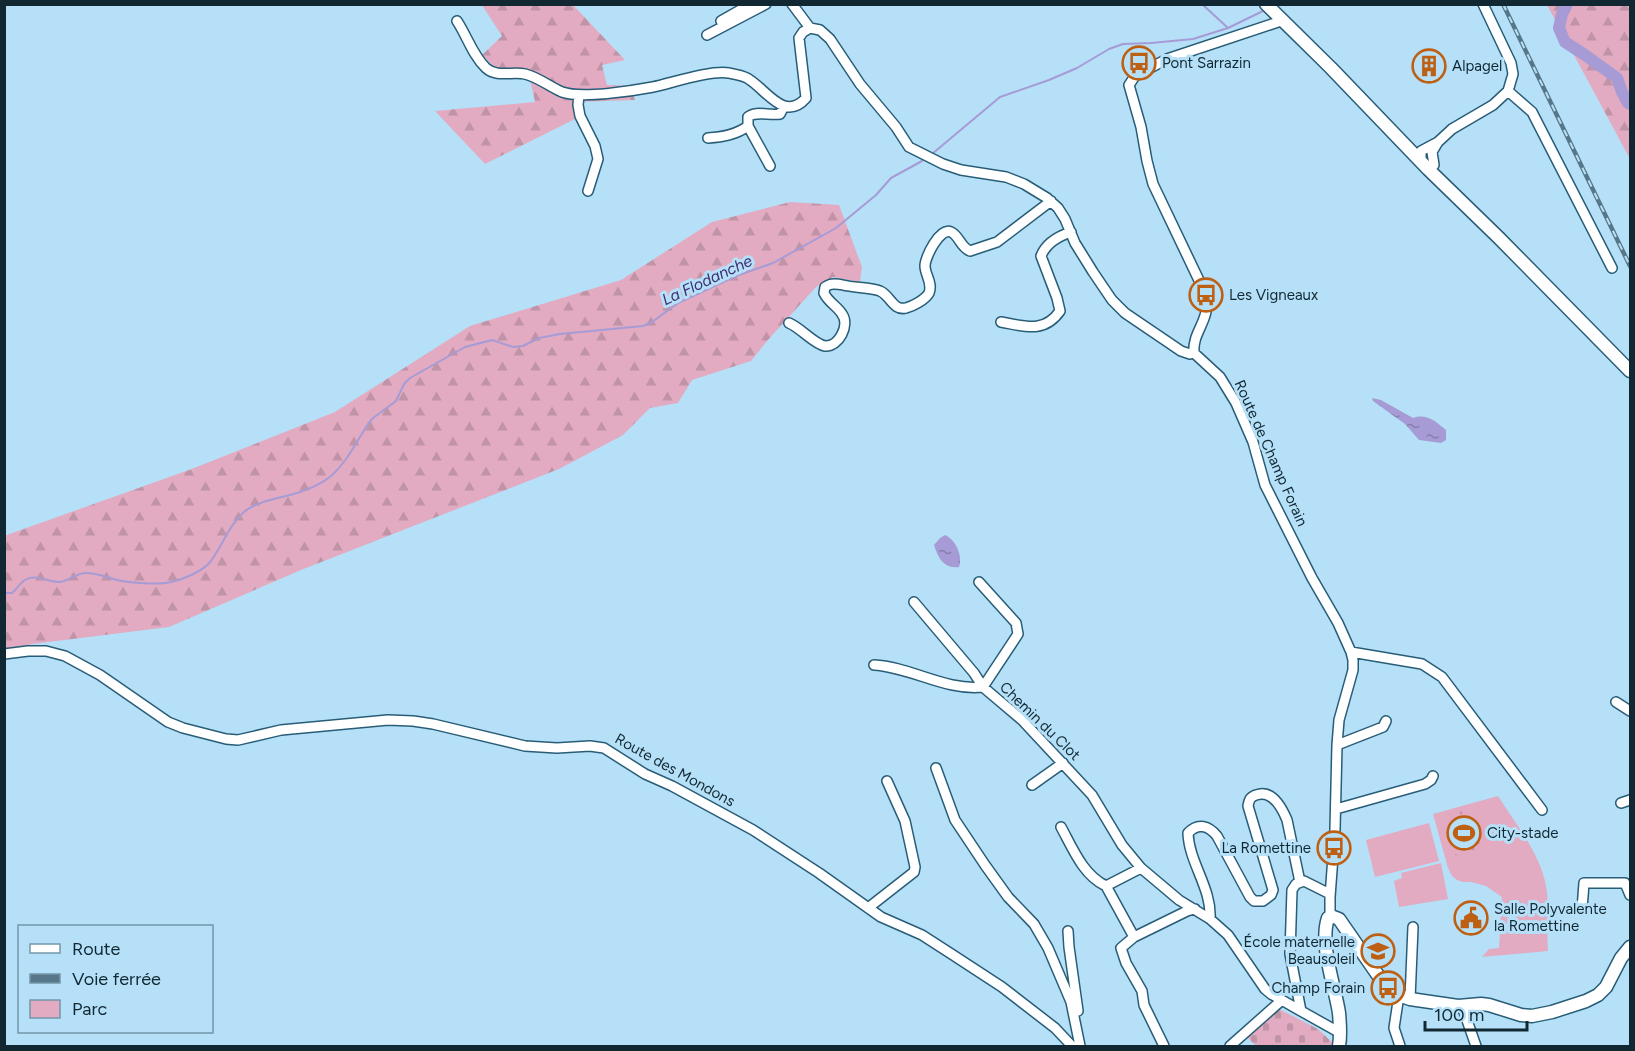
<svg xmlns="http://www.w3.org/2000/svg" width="1635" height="1051" font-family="Figtree,sans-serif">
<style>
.green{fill:#e2abc2}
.forest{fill:url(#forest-firs)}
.cemetery{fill:url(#cemetery-stones)}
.park{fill:url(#park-dots)}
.water{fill:url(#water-ripples)}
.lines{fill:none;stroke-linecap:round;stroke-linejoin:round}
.stream{stroke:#a69bd5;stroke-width:2}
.river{stroke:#a69bd5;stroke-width:12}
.minor-casing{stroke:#285d77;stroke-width:12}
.major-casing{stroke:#285d77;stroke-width:15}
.minor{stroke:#fff;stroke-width:9}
.major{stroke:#fff;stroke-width:12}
.rail-casing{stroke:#577788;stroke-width:4.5}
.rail{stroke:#b5e0f8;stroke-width:2;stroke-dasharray:7;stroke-linecap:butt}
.labels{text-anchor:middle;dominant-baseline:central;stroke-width:6;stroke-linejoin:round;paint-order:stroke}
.poi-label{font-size:15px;fill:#112833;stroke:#b5e0f8;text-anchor:start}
.street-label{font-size:15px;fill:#112833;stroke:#b5e0f8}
.water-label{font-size:16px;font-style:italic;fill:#3f2c71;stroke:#b5e0f8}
</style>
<defs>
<pattern id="forest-firs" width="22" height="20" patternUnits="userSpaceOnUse" patternTransform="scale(1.5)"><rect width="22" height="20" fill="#e2abc2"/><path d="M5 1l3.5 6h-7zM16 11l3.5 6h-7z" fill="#c193a7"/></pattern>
<pattern id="cemetery-stones" width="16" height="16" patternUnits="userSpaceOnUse" patternTransform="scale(1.5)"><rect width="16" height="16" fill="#e2abc2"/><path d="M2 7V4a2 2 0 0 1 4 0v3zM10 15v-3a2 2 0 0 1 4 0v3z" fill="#c193a7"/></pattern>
<pattern id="park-dots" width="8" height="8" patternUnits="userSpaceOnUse" patternTransform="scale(1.5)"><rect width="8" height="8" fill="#e2abc2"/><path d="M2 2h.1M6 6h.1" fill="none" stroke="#c193a7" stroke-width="1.8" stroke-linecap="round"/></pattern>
<pattern id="water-ripples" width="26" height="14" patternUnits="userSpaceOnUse" patternTransform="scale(1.5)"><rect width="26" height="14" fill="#a69bd5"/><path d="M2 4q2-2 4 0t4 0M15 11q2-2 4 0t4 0" fill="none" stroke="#867ead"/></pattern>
</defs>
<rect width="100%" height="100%" fill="#b5e0f8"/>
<!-- green -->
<path class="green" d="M1498,796C1515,823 1540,853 1546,886C1550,907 1546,930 1548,951L1482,957L1489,949L1499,948L1502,897L1486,886L1471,882H1463L1457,880L1452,876L1448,868L1433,814Z
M1429,823L1439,861L1375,877L1366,840Z
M1441,863L1448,899L1399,907L1394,881L1402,878L1401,873Z"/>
<!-- forest -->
<path class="forest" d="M482,5H573L625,60L602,65L607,85L630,86L635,100L574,102L575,119L485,164L435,111L535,102L528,70L497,69L482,55L502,36Z
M1547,5H1630V159Z
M790,202L839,205L862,267L860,282L833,277L816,287L767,341L751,361L692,380L678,403L650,408L623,435L559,469L301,570L169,627L32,644L5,651L4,536L189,470L335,412L470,326L621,280L712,222Z"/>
<!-- cemetery -->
<path class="cemetery" d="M1277,1008L1318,1029L1336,1046H1256L1247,1037Z"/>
<!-- park -->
<path class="park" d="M1470,808L1481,850L1456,857L1445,815Z
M1502,913L1515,915L1514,933L1504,937L1501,932Z"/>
<!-- water -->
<path class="water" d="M1372,398L1381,400L1413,418C1427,413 1436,422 1446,430V440L1441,443L1419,440L1405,424L1373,401Z
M945,535C956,540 963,556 959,567C943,569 938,557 934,545L940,538Z"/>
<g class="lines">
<!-- stream -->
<path class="stream" d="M1202,4L1228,28
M932,154L1000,97L1049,80L1077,68L1109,49L1123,44L1151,43L1193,39L1228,28L1265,10
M4,593H12C17,589 20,583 25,580C36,573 49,583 60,582C70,581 76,573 86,573C97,573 106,577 117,580C130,583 159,585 171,582C184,579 202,572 211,561C223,545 228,526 244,512C254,503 274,499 286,496C337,483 342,466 368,424L373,418L396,401L404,384L410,378L465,347L492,340L513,347L523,346L539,338L560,334L643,326L652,322L678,303L736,276L773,263L836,228L876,195L891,178L922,161"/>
<!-- river -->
<path class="river" d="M1567,4L1562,14L1559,28L1565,42L1585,55L1617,78L1622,92L1628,103L1630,104"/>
<!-- minor casing -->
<g class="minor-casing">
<path id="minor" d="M792,4L810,28
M1281,19L1278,22L1167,59L1135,76L1129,85L1141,127L1147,161L1153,184L1206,295C1211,321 1192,331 1194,353L1220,377L1236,403L1253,442L1265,485L1312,578L1338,623L1351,652L1353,660V670L1339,720L1337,745L1335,829L1330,897V911L1331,916
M457,21C467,36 473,56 486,68C497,78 512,71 525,74C538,77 550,87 562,92C581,99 632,91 653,87C672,83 710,70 729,73C736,75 744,75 750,80C767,91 785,122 806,98L799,38L803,32L810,28L820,30L830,39L860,84L896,127L909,147L943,164L961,170L1006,177L1024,184L1047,198L1058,208L1065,219L1075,243L1093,272L1112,300L1125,313L1181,351L1190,354L1194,353
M721,21L751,4
M707,35L766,4
M1508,91L1532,112L1612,268
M579,95L578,105L580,116L595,146L598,159L588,191
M708,138C722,137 736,135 748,126
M1424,164L1421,159V151L1438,142L1452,129L1493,105L1508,91L1513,74L1511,63L1483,4
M1434,165L1432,152L1438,142
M770,166L748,126V117C756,110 769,116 780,114L784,106
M1001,322C1024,326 1044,334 1060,311L1057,298L1041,256C1046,243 1059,236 1071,232
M789,323C801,328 814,344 825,346C839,347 850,325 842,314C837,306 828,302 824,293L825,287C829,285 829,284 834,284C838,284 839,284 843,285C854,288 871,287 880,291C890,295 893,311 906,308C913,306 925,300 929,293C933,283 925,275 925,266C925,257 940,227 951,232C959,235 960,247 970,251L997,242L1051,201
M914,602L974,673L983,687L1018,634L1016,623L979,582
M1351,652L1422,664L1442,677L1542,810
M4,654L28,651H46L65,656L100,675L168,722L183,728L226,739L238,740L281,730L388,720L413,721L433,724L525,746L557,748L590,746L604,748L645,774L672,786L753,830L819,873L881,917L922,935L953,955L1002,987L1055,1028L1072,1046
M874,665C911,667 945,691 983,687L1022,720L1092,795L1122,845L1141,868
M1616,702L1630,711
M1337,745L1383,727L1386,721
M936,768L955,820L985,865L1008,897L1034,924L1048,948L1071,1002L1080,1046
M1032,785L1063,763
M1621,803L1630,800
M1336,809L1425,784L1431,780L1433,776
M1061,827C1073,849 1083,875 1106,886L1141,868L1179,900L1210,919L1228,935L1265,989L1271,994L1301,1011
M1106,886L1134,937
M1330,894L1304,881L1296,884L1292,890L1290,954L1301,1011L1335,1030L1340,1031
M868,908L914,872L915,867L905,821L887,781
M1582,909L1584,883H1625L1630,895
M1210,919C1212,888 1189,863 1188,833C1198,822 1209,826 1217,836L1250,897L1254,901H1263L1271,895L1273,890L1248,806C1249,800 1250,797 1256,795C1272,789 1282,808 1287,820L1300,882
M1068,931L1069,947L1078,1011
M1399,995L1394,1028L1400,1046
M1410,999L1413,927
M1462,1006L1476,1046
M1164,1046L1144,1005L1142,991L1126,963L1121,948L1134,937L1187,911L1195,909
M1230,1046L1282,1000"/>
</g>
<!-- major casing -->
<g class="major-casing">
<path id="major" d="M1266,4L1331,68L1428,169L1499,238L1630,371
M1339,1046C1341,1035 1340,1024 1339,1013C1335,986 1319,945 1328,918L1331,916L1339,919L1382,981L1395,994L1410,999L1458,1006L1481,1004L1489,1005L1521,1015L1532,1016L1552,1012L1586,1001L1598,995L1606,987L1621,958L1630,947"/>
</g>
<!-- minor -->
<use href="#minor" class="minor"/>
<!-- major -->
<use href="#major" class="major"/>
<!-- rail casing -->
<g class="rail-casing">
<path id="rail" d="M1503,4L1630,266"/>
</g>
<!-- rail -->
<use href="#rail" class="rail"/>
</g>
<!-- icons -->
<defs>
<g id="bus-ring" transform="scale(1.725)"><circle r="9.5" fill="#b5e0f8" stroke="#bd6013" stroke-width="1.5"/><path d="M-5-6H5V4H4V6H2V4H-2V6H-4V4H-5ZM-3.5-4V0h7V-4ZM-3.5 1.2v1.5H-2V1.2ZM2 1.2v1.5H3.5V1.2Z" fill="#bd6013"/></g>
<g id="building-ring" transform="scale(1.725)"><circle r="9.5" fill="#b5e0f8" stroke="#bd6013" stroke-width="1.5"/><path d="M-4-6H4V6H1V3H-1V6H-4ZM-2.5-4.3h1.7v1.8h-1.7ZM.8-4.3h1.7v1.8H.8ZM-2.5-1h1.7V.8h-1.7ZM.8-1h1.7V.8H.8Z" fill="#bd6013"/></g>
<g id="stadium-ring" transform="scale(1.725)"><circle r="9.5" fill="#b5e0f8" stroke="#bd6013" stroke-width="1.5"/><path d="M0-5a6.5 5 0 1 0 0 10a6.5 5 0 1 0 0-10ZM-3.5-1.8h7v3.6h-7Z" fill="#bd6013"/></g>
<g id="civic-ring" transform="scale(1.725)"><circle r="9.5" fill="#b5e0f8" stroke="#bd6013" stroke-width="1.5"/><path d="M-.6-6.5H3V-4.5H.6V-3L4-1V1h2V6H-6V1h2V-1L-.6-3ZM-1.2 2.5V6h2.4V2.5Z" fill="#bd6013"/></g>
<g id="school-ring" transform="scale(1.725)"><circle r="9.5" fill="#b5e0f8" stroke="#bd6013" stroke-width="1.5"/><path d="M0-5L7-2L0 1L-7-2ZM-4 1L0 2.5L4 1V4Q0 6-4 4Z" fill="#bd6013"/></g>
</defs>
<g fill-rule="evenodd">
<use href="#bus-ring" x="1139" y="63"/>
<use href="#building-ring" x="1429" y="66"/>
<use href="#bus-ring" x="1206" y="295"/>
<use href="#stadium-ring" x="1464" y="833"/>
<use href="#bus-ring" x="1334" y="848"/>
<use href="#civic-ring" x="1471" y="918"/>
<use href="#school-ring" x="1378" y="951"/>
<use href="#bus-ring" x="1388" y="988"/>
</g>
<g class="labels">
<!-- poi labels -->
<g class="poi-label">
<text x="1162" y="63">Pont Sarrazin</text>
<text x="1452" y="66">Alpagel</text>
<text x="1229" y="295">Les Vigneaux</text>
<text x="1487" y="833">City-stade</text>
<text x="1311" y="848" text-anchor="end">La Romettine</text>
<text x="1494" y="909">Salle Polyvalente<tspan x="1494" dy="17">la Romettine</tspan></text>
<text x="1355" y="942" text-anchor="end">École maternelle<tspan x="1355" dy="17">Beausoleil</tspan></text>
<text x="1365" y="988" text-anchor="end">Champ Forain</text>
</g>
<!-- street labels -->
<g class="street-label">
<text transform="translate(1271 453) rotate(66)">Route de Champ Forain</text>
<text transform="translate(1040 721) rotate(44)">Chemin du Clot</text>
<text transform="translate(675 770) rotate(29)">Route des Mondons</text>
</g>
<!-- water labels -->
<g class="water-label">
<text transform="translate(707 280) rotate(-25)">La Flodanche</text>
</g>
</g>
<!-- border -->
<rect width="1635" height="1051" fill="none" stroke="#112833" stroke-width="12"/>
<!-- legend -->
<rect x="18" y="925" width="195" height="108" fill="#b5e0f8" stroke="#7396a9" stroke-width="1.5"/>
<rect x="30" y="944" width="30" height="9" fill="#ffffff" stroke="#7396a9" stroke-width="1.5"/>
<text x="72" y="955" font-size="18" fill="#112833">Route</text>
<rect x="30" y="974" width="30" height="9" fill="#577788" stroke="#7396a9" stroke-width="1.5"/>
<text x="72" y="985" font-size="18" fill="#112833">Voie ferrée</text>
<rect x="30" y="1000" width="30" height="18" fill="#e2abc2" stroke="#7396a9" stroke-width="1.5"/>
<text x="72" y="1015" font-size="18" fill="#112833">Parc</text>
<!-- scale -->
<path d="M1425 1021v9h102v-9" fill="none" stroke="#112833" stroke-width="3"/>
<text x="1434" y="1021" font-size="18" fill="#112833" stroke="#b5e0f8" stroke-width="4.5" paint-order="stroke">100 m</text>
</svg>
